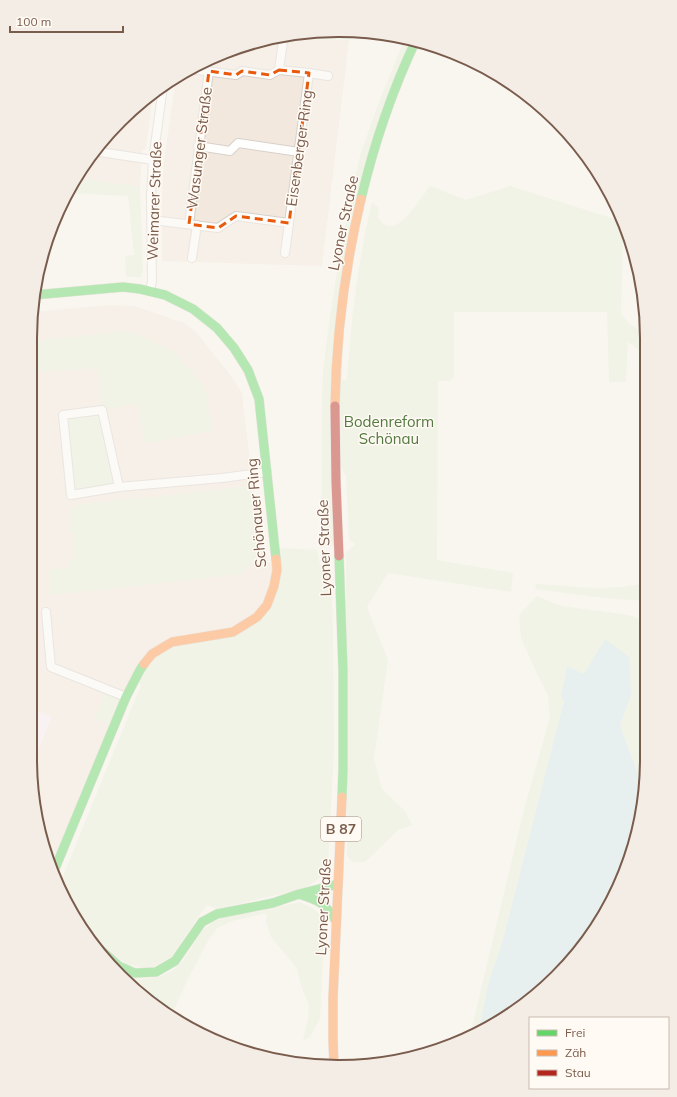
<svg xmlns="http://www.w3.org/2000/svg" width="677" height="1097" font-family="Mulish,sans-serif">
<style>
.residential{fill:#f2e8de}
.education{fill:#f6eef6}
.green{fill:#e7f0db}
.water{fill:#d0e8ea}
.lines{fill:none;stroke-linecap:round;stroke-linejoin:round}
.street-casing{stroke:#d7d1cb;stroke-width:10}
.fast-casing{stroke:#d9d2cb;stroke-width:10}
.slow-casing{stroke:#d9d2cb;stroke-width:10}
.jam-casing{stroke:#d9d2cb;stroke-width:10}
.street{stroke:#fefefd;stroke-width:8}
.fast{stroke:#63d668;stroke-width:9}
.slow{stroke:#ff974d;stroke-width:9}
.jam{stroke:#b3261e;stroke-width:9}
.marked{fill:none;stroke:#e8590c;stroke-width:3;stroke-dasharray:8 5;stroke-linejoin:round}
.labels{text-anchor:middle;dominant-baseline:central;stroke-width:3;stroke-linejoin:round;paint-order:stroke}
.shield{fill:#fffaf3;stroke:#a28b7f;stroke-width:1}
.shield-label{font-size:14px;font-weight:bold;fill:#7a5c4d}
.street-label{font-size:15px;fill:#7a5c4d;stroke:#fffaf3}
.park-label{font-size:15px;fill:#537a41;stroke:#fffaf3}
.rim{fill:none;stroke:#7a5c4d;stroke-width:2}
</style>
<rect width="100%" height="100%" fill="#f9f5f0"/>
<!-- residential -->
<path class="residential" d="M267,40H349L322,266L162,261V193L164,161L176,77L184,71L239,46Z
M153,93L146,149L142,151L140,187L78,178L94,151L135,107Z
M111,305L134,306L184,323L196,332L231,376L242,393L253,489L268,562L272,563V577L264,600L256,611L245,620L233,627L212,631L186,634L167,639L145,655L52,868L46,857L30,758L33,312Z"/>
<!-- education -->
<path class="education" d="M30,708L52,717L31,767L30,758Z"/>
<!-- green -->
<path class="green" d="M298,33H375L386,35L384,39L285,40V36Z
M405,38L412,39L347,249L335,546L323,545L321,540L322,401L323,370L329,323L341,246L360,156L377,107Z
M78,178L140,187L143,271L141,277H126L125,256L134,255L128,196L69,193Z
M430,186L466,200L510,186L621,221L623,225L621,314L630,324L646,335V355L628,342L626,382H609L607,312H454V377L449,381H438L437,560L513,573L511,592L388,573L367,607L388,660L374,759L382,789L405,811L412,825L398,830L365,862H353L347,856L346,553L355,544L349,540L346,476L340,466L341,379L347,380C351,320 358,260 372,202L379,208L378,218C381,222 386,227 391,226C404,226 422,196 430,186Z
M128,331L175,352L205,388L213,430L146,444L137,404L103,410L119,487L71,495L63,415L102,410L98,368L32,372V341Z
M252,486L256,556L243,574L50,595L46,592L51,590L49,570L70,567V559L75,558L73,533L68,534L72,525L70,507H76V505Z
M31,509L38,567L31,568Z
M280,548L317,550L320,564L332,588L333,641L334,747L328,869L321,877L306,888L217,909L207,905L196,920L173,956L150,969L126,964L84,928L59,881H61L141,685L137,682L155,657L173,647L259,619Z
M645,583V601L604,598L535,589L536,584C572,586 610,592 645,583Z
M537,596L561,606L629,615L645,621L644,791L620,725L630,695L567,666L561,696L564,701L502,943L488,984L479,1030L472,1034V1027L523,813L550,717L548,695L539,678L521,638L519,615Z
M106,689L119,697L110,723L94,720Z
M299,902L313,908L321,916L324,937L320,1018L310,1037L303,1040L308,1019L309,1005L301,986L297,968L271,937L266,922L267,913L232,921L217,928L208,941L187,981L173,1012L167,1011L157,996L141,990L122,973C131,978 142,980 152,978C177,974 184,960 196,940C200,934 204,928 210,924C224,914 255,913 272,909C281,907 290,904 299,902Z"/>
<!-- water -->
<path class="water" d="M605,639L629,657L631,695L620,725L644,791V799L624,876L583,946L510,1015L479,1030L488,984L502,943L564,701L561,696L567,666L584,674Z
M141,990L157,996L167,1011L166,1014Z"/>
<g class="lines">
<!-- street casing -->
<g class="street-casing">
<path id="street" d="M279,70L283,41
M309,73L328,76
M198,146L230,151L238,143L299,152
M93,151L153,160
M152,220L218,228L236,216L289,223L309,73L279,70L270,75L242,71L236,75L190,69
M189,224L209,71
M285,253L289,223
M192,258L197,225
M150,291L152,281L151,197L153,160L163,87
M119,487L102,410L63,415L71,495L119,487L222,478L267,472
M46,612L51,667L126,697"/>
</g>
<!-- fast casing -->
<g class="fast-casing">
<path id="fast" d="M361,199C374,144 392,91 416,40
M34,295L123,287L140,289L165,295L193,309L217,328L234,348L248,370L259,399L276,559
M339,556L343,671V769L342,797
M54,871L126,697L140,670L144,664
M299,894C320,901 324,902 336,921
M90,940L119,966L135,973L156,972L175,961L202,922L217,914L273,903L299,894L338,884"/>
</g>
<!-- slow casing -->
<g class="slow-casing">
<path id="slow" d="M335,406C336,336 345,267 361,199
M144,664L152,654L172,642L233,632L257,617L267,605L274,586L277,570L276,559
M334,1066L333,1039V998L342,797"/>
</g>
<!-- jam casing -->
<g class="jam-casing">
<path id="jam" d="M335,406L336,482L339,556"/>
</g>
<!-- street -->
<use href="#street" class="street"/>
<!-- fast -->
<use href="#fast" class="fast"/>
<!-- slow -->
<use href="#slow" class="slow"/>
<!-- jam -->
<use href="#jam" class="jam"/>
</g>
<!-- marked area -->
<path d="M0 0H677V1097H0ZM279,70L309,73L289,223L236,216L218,228L189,224L209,71L236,75L242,71L270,75Z" fill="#f9f5f0" fill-opacity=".55" fill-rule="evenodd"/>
<path class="marked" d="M279,70L309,73L289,223L236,216L218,228L189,224L209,71L236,75L242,71L270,75Z"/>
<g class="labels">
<!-- shield labels -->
<rect class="shield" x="321" y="817" width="40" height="24" rx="3"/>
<g class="shield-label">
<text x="341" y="829">B 87</text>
</g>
<!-- street labels -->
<g class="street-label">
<text transform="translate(199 148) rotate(-83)">Wasunger Straße</text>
<text transform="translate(299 148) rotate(-82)">Eisenberger Ring</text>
<text transform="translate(154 201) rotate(-88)">Weimarer Straße</text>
<text transform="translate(343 223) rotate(-78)">Lyoner Straße</text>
<text transform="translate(256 513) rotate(-95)">Schönauer Ring</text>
<text transform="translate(324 548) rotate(-92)">Lyoner Straße</text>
<text transform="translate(323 907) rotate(-87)">Lyoner Straße</text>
</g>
<!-- park labels -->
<g class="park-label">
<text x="389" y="421">Bodenreform<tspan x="389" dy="17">Schönau</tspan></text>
</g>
</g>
<!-- crop -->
<path d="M0 0H677V1097H0ZM338 37H339A301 301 0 0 1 640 338V759A301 301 0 0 1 339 1060H338A301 301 0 0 1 37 759V338A301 301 0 0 1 338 37Z" fill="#f4ede6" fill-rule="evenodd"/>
<path class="rim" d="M338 37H339A301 301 0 0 1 640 338V759A301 301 0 0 1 339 1060H338A301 301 0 0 1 37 759V338A301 301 0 0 1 338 37Z"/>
<!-- legend -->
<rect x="529" y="1017" width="140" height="72" fill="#fffaf3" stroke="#cabbb1"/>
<rect x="537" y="1030" width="20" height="6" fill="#63d668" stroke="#cabbb1"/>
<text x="565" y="1037" font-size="12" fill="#7a5c4d">Frei</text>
<rect x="537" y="1050" width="20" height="6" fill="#ff974d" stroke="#cabbb1"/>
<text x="565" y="1057" font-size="12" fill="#7a5c4d">Zäh</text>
<rect x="537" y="1070" width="20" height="6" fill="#b3261e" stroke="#cabbb1"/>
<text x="565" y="1077" font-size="12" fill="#7a5c4d">Stau</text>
<!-- scale -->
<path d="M10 26v6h113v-6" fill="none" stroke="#7a5c4d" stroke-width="2"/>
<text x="16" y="26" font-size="12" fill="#7a5c4d" stroke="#fffaf3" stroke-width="3" paint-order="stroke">100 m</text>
</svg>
